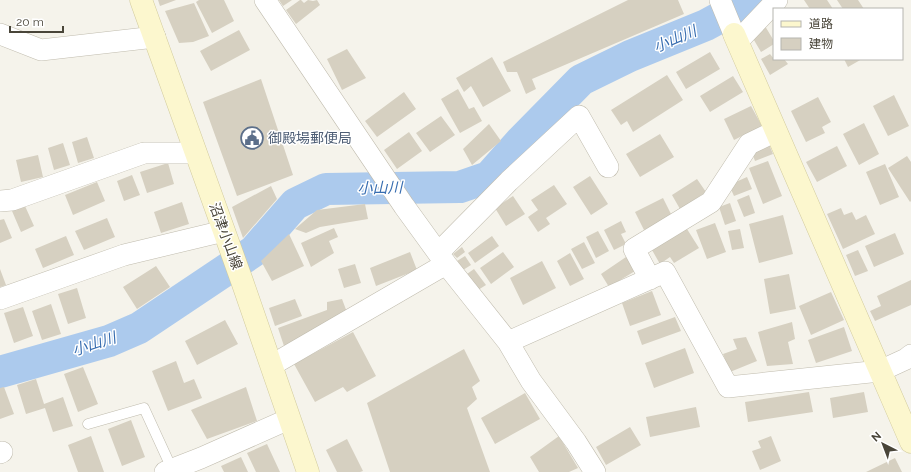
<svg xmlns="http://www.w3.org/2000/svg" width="911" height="472" font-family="Raleway,'Noto Sans JP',sans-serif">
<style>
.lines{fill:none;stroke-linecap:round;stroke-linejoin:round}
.river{stroke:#accaed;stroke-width:32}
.building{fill:#d6d0c1}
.lane-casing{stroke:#c0bcae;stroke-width:11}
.street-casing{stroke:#c0bcae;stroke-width:22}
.secondary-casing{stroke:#d2cb9d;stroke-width:23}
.lane{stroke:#fff;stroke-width:10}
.street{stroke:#fff;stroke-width:21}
.secondary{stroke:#fcf7ce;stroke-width:22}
.labels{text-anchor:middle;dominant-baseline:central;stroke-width:3;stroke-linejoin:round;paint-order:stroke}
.service-label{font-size:14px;fill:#4e5e75;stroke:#fff;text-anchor:start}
.street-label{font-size:14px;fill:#494539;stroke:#fff}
.water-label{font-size:15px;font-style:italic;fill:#376db0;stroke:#fff}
</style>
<rect width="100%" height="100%" fill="#f5f3eb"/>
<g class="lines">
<!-- river -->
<path class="river" d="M0,372L109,341L139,328L254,251L295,204L326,189L460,187L489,177L521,141L581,80L630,56L706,25L752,0"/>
</g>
<!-- building -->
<path class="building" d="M158,0H176L160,6Z
M199,0H224L234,21L212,33L196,2Z
M279,0H292L283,6Z
M300,0H301L304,3L308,0L313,1L317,0L320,5L296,24L286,10Z
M628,0H678L684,14L532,79L536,89L526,94L517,72H507L503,62Z
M804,0H827L833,9H810Z
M837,0H858L864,9H843Z
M194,3L209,36L193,42L179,43L165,11Z
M765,26L774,41V44L761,52L751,35Z
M239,30L250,50L211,71L200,51Z
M347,49L366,78L342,90L327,59Z
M710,52L720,69L686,89L676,72Z
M770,54L774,59H784L788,64L770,75L761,59Z
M492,57L511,91L483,107L471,86L464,92L456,78Z
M844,59H862L848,67Z
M667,75L683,100L633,132L627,121L621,125L611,110Z
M733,76L743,92L710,112L700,96Z
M261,79L293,175L237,196L203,102Z
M458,89L469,109L474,107L482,121L460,133L441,99Z
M404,92L416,109L377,137L365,121Z
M894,95L909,126L888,136L873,106Z
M818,97L831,122L822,127L825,133L806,142L791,111Z
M751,106L762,126L734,140L724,119Z
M441,116L455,135L430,152L416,133Z
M864,123L879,154L859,165L843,134Z
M489,124L501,141L472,165L463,149Z
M409,132L422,151L397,169L384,150Z
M660,134L674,157L640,177L626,154Z
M87,137L94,158L78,163L72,142Z
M768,142L773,154L755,161L751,150Z
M63,143L70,165L54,170L48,148Z
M837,146L847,166L817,182L806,162Z
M38,155L43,177L21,182L16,160Z
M907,156L911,162V201L910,202L888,168Z
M768,161L782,196L763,204L749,168Z
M168,163L174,184L147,193L140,172Z
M885,164L899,197L880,205L866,172Z
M132,175L140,195L124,201L117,181Z
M590,176L608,204L591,215L573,187Z
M747,177L752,189L734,196L729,185Z
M697,179L706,192L680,209L672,195Z
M97,182L105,201L73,215L65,195Z
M554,185L567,204L546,218L550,224L538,232L528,217L538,210L531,200Z
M271,186L277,199L243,238L232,207Z
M749,195L755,213L744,217L737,200Z
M513,196L525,214L506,226L495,208Z
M663,198L672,216L644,230L635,212Z
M182,202L189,224L161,233L154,212Z
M730,203L736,221L725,225L719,207Z
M365,204L368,219L320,227L306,233L295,229L317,210Z
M25,206L34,226L21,232L12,211Z
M841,208L844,215L852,212L856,220L866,215L875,234L843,249L827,214Z
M783,215L793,254L759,263L749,224Z
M107,218L115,237L84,250L75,231Z
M4,219L12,238L0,243V220Z
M621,221L626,232L621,234L626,244L614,250L604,230Z
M715,223L726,252L707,259L696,230Z
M334,228L338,237L329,241L334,253L311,267L301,243Z
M687,229L699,248L674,263L670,257L660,264L652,250Z
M740,229L744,248L732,250L728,231Z
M598,231L609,251L596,258L586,237Z
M895,233L904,254L874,267L865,246Z
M289,234L304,266L272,281L261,261Z
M66,236L74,255L43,268L35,249Z
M492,236L499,246L475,263L468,253Z
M584,242L595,263L582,269L571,249Z
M462,247L465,252L457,258L453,254Z
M858,250L868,271L855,276L846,255Z
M410,252L417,270L376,286L370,268Z
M503,252L514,267L491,284L480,268Z
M570,253L584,279L570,286L557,261Z
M465,256L471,265L463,270L457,261Z
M626,257L635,271L609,287L601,274Z
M542,261L556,288L523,305L510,278Z
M355,264L361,283L344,288L338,269Z
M156,266L170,287L137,309L123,287Z
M0,269L6,285L0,287Z
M474,269L486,285L478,290L467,274Z
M789,274L796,309L770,314L764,279Z
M911,280V305L875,321L870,311L881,306L877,296Z
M77,288L86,318L68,324L58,294Z
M652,291L661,315L630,326L622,303Z
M831,292L844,320L811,335L799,306Z
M295,299L302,316L275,326L269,308Z
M342,299L348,315L284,346L278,328L327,310V302Z
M51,304L61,334L42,340L32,311Z
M23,307L33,336L14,343L4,313Z
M675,317L681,331L642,345L637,331Z
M225,320L238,344L197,365L185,341Z
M792,322L795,339L788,342L793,364L767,366L758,332Z
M844,327L852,351L816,363L808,340Z
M353,332L376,376L347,392L343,387L315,402L294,364Z
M746,337L757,361L730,372L723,354L737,349L733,339Z
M685,348L694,373L654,388L645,363Z
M464,349L480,381L472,387L477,399L467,408L490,472H390L367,403Z
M176,361L184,383L194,379L202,398L168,411L152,371Z
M83,367L98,404L78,412L64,374Z
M36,379L44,404L63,397L73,426L53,432L45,408L26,414L17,385Z
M4,387L14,414L0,419V388Z
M246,387L257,421L207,439L191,410Z
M809,392L813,412L748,422L745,402Z
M864,392L868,412L833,418L830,398Z
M525,393L540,419L495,444L481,418Z
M696,407L700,427L650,437L646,417Z
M131,420L145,457L122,466L108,429Z
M630,427L641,445L606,465L596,447Z
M91,436L104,472H78L68,445Z
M559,436L578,468L569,472H539L530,457Z
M771,436L781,461L760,470L752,451L761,448L758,441Z
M347,439L363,471L360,472H337L326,450Z
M267,444L280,472H256L247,453Z
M241,457L248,472H224L221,466Z
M895,458L902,472H866Z"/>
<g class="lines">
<!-- lane casing -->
<g class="lane-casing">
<path id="lane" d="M88,424L144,408L172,469"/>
</g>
<!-- street casing -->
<g class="street-casing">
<path id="street" d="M265,0L404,206L446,264L508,342L531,381L576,442L595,472
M720,0L734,34
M0,34L41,50L155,37
M738,41L777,0
M0,201L12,200L144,153H196
M438,253L509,181L579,116L608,167
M650,279L634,249L711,202L749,144L776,131
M0,299L124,255L224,231
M508,342L665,272L728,387L880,371L906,359L911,355
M272,365L446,264
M0,453L2,452
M165,472L201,458L289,419"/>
</g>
<!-- secondary casing -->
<g class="secondary-casing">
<path id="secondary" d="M141,0L242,281L308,472
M734,34L911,442"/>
</g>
<!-- lane -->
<use href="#lane" class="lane"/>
<!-- street -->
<use href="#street" class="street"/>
<!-- secondary -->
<use href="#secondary" class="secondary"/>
</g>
<!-- icons -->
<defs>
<g id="civic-ring" transform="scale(1.15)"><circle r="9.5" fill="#fff" stroke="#5c6f8a" stroke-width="1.5"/><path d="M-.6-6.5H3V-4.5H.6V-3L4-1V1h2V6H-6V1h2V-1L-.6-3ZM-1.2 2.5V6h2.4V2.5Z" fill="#5c6f8a"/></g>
</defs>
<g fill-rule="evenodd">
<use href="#civic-ring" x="252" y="138"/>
</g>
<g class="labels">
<!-- service labels -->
<g class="service-label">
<text x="268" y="138">御殿場郵便局</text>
</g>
<!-- street labels -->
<g class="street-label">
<text transform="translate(226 236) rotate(70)">沼津小山線</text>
</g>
<!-- water labels -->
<g class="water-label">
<text transform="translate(675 39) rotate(-23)">小山川</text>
<text transform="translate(380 188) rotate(-1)">小山川</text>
<text transform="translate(94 344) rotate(-18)">小山川</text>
</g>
</g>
<!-- legend -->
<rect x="773" y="8" width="130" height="52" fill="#ffffff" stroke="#b6b5b0"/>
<rect x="781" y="21" width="20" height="6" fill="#fcf7ce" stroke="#b6b5b0"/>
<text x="809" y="28" font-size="12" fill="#494539">道路</text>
<rect x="781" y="38" width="20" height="12" fill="#d6d0c1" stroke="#b6b5b0"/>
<text x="809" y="48" font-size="12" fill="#494539">建物</text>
<!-- north arrow -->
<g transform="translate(883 444) rotate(318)" stroke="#ffffff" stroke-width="3" paint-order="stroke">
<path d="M0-3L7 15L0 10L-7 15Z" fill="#494539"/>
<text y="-6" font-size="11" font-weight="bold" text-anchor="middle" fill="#494539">N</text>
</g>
<!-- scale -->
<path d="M10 26v6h53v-6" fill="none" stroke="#494539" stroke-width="2"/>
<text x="16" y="26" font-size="12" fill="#494539" stroke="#ffffff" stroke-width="3" paint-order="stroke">20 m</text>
</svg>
